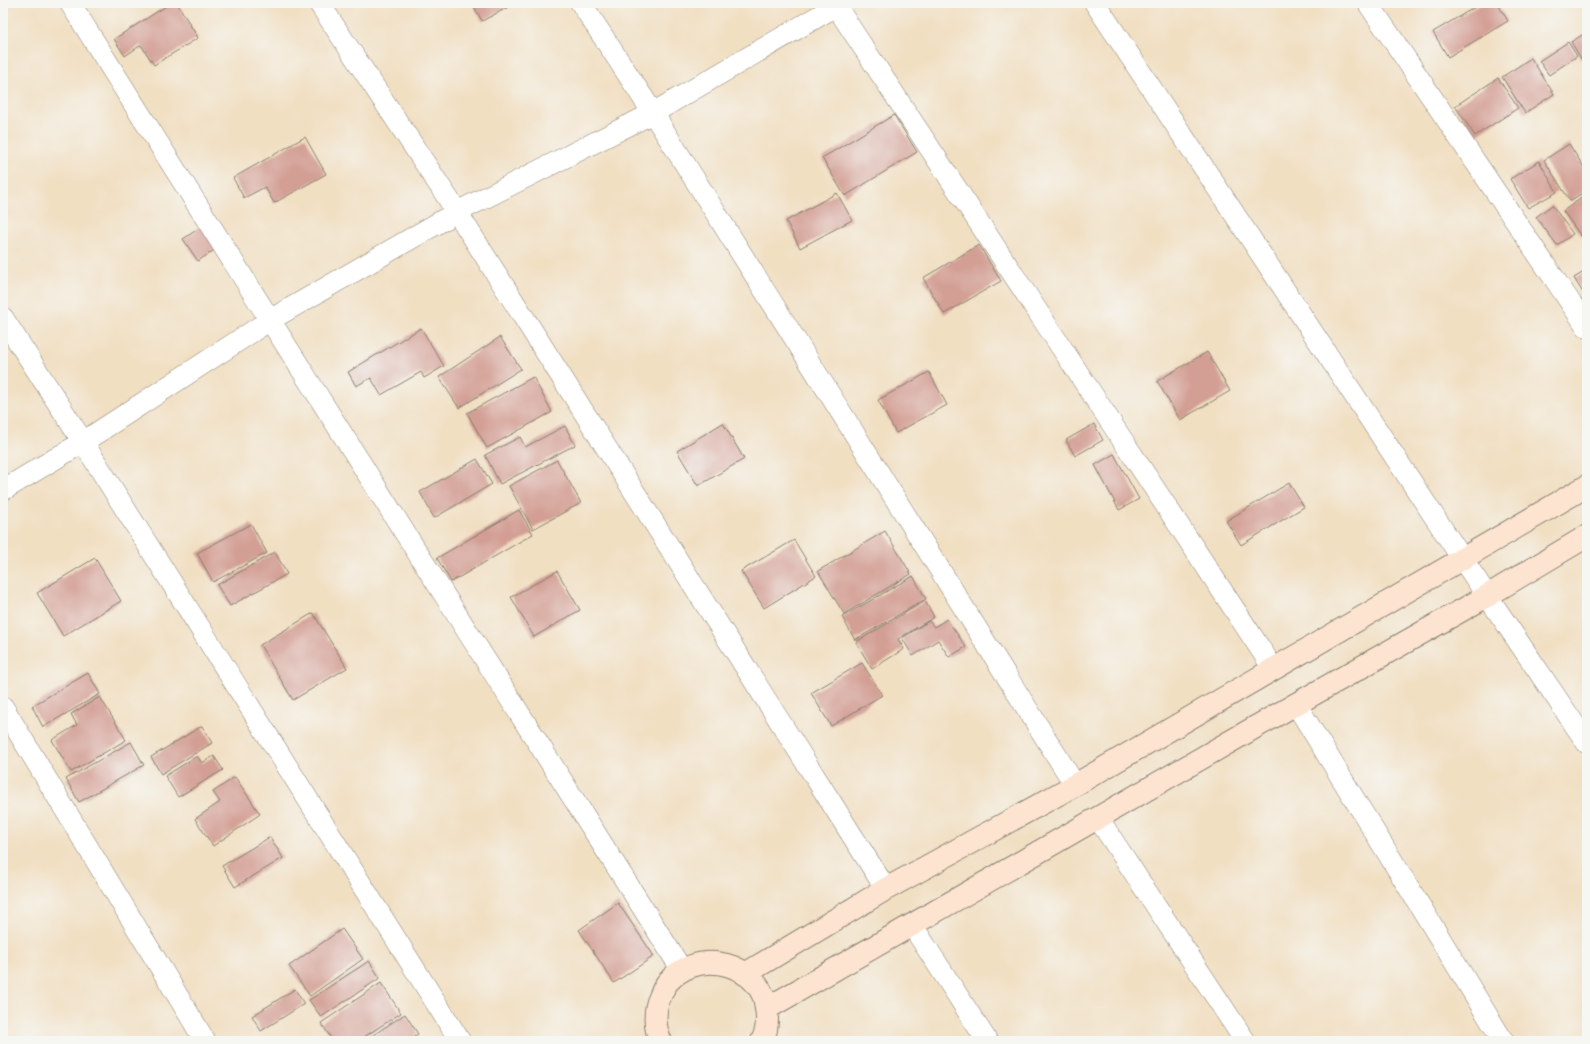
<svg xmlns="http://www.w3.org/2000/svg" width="1590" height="1044" font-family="'Comic Neue',sans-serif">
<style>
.building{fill:#d39f94}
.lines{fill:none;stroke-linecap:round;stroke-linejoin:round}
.street-casing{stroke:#867e6f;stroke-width:22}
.secondary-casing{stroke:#867e6f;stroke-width:24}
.street{stroke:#fff;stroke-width:21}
.secondary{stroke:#fde4d1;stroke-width:22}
</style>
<rect width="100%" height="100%" fill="#f6f6f2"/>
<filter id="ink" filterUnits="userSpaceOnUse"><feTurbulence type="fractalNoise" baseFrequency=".025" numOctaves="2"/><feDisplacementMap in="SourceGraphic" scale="8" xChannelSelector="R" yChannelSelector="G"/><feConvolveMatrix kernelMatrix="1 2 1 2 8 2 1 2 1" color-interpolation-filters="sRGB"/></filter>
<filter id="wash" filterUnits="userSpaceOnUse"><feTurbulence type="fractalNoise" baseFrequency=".012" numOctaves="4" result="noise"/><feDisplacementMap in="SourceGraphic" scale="16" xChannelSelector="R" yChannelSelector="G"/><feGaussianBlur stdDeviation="0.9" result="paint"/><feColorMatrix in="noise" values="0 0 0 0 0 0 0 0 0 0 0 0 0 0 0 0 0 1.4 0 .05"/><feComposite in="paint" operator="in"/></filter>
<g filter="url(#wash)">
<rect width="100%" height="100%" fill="#f1dfc2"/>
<g id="blocks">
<!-- building -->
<path class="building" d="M171,3H177L198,38L154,65L141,45L125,56L114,39Z
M472,3H516L482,21Z
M1482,3H1497L1508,21L1448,57L1433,32Z
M1587,32V57L1582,60L1571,42Z
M1568,42L1577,56L1549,75L1539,61Z
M1531,58L1554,94L1525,113L1502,77Z
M1498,78L1518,108L1475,136L1455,106Z
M894,115L917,152L845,196L822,158Z
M305,137L326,174L274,203L265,187L244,198L233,178Z
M1569,144L1587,172V190L1570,201L1544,160Z
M1539,161L1557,192L1528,208L1510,179Z
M837,193L852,220L800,248L786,221Z
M1587,194V232L1581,236L1563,211Z
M1552,205L1573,234L1557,245L1536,217Z
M204,225L219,247L198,261L183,239Z
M979,245L1001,281L944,314L923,278Z
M1587,270V299L1574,278Z
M421,328L444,366L424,378L421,372L381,395L371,378L356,386L348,372Z
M500,337L521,369L459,408L439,377Z
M1207,352L1230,391L1180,420L1157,381Z
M929,372L947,405L896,433L878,400Z
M533,377L552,412L487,448L467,413Z
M723,423L744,459L698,486L677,451Z
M1094,424L1103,440L1075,456L1066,440Z
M565,426L575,445L500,484L485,455L520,437L525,447Z
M1114,454L1139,499L1119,510L1095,465Z
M477,459L492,484L434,518L420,492Z
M557,460L581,503L533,529L509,486Z
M1289,483L1304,507L1241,545L1226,521Z
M519,510L533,534L451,582L437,558Z
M251,524L267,553L213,582L197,553Z
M885,531L911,574L844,614L818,571Z
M794,540L816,576L764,608L741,571Z
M275,552L287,574L230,606L217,585Z
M95,558L121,601L63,636L37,593Z
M557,571L580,610L534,637L511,597Z
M913,576L926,599L855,640L842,617Z
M925,601L934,617L898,639L904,649L872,669L856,642Z
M313,613L347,668L293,700L260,645Z
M947,619L966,647L949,657L938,640L913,656L902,638L929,621L934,627Z
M862,663L882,695L831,726L811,693Z
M88,673L100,694L43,727L32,706Z
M100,697L126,740L71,772L52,740L77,725L71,714Z
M202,726L212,743L161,774L151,757Z
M131,742L144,765L79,802L66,779Z
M197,756L202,763L214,756L223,770L178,797L165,776Z
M235,777L260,814L213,846L195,819L220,802L213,792Z
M270,837L283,858L235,887L222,866Z
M618,903L654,956L614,983L579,930Z
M342,929L363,959L310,996L289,966Z
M369,961L380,978L321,1017L309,1000Z
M381,983L401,1013L358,1041H333L321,1023Z
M295,989L304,1004L261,1031L252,1016Z
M405,1014L418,1034L408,1041H364Z"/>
</g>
</g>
<g filter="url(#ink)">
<use href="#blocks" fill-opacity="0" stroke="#867e6f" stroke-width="1"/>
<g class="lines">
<!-- street casing -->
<g class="street-casing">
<path id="street" d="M70,3L270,320L682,970
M319,3L457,212L886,889
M581,3L653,113L1075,785
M834,3L1273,668
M1095,3L1463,560L1587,743
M1368,3L1587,327
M3,318L83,442L460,1041
M3,490L83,442L270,320L457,212L653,113L841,3
M1296,704L1503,1041
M3,707L205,1041
M1098,818L1245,1041
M912,925L987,1041"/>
</g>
<!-- secondary casing -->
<g class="secondary-casing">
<path id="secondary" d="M745,974L886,889L1075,785L1587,486
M766,1009L1259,725L1487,596L1587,536
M661,1041C654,1029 654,1009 660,997C662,992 664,987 667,983C694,951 747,958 764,997C765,1000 765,1005 766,1008C768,1019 767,1031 762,1041"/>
</g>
<!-- street -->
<use href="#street" class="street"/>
<!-- secondary -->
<use href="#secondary" class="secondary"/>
</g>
</g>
<!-- margin -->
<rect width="1590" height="1044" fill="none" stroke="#f6f6f2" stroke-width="16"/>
</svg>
